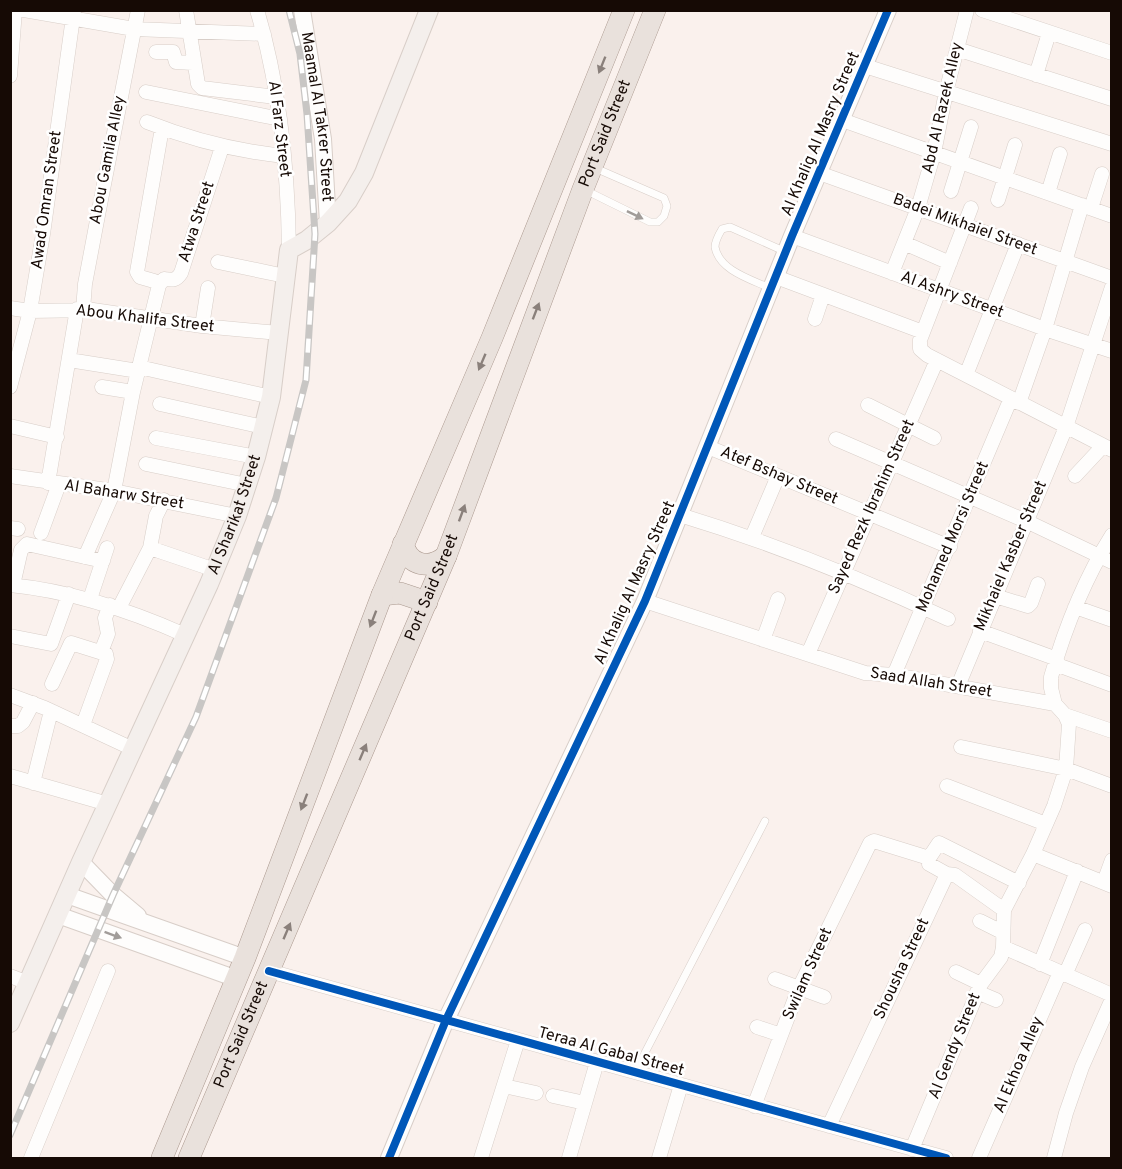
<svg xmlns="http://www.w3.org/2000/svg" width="1122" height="1169" font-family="Overpass,sans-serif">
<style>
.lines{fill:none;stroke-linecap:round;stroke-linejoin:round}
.service-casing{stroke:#d8cec8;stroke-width:8}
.minor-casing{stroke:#d8cec8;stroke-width:15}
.tertiary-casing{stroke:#d8cec8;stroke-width:18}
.secondary-casing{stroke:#d8cec8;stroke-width:20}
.primary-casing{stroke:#ab998f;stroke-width:22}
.service{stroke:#fefdfc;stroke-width:7}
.minor{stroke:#fefdfc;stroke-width:14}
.tertiary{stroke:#fefdfc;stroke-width:16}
.secondary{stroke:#f4efec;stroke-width:18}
.primary{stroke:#e9e1dc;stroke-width:21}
.rail-casing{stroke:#c8c6c4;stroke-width:7}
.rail{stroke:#fff;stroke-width:4.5;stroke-dasharray:14;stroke-linecap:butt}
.cycleway-casing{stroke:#fff;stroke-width:11}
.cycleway{stroke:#0057b8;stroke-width:8}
.oneway{fill:#8a807b}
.oneway2{fill:#a19c99}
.labels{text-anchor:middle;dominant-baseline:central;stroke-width:5;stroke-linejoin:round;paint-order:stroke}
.street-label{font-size:16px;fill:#160a05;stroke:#fff}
</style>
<rect width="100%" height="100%" fill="#faf1ed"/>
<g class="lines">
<!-- service casing -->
<g class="service-casing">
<path id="service" d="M585,190L650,222H658L664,216L667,206L664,198L595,168
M772,289C753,280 719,271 715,247C715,241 719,234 722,229L730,227L786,252
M635,1072L765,821"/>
</g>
<!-- minor casing -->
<g class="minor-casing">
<path id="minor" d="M24,10L134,29L264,34
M186,10L198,84L202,88L276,97
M257,10C280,87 288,170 289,250
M982,10L1112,53
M957,49L1112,99
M156,52H173L176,62L193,63
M865,66L1112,144
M1036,75L1049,33
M10,76L15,10
M146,92L280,119
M842,120L1112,216
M147,122C192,140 236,151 284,156
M819,173L1112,278
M951,191L971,127
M1048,193L1060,154
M998,200L1015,145
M971,208L920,340V349L927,355L1112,450
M1091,208L1102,174
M792,236L1045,329L1112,351
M904,243L950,263
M218,262L285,276
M892,273L918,208L934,153L946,92L967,10
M776,277L923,332
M159,285L154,281L140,277L137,272L162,128
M10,308L30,311L93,310L202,326L279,333
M83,310L85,284L99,210L138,10
M815,319L823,295
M202,326L208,288
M69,360L138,371
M139,367L271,397
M966,375L1018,244
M10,387L30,311L43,234L74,10
M102,387L133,392
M1019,403L1045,329L1082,205
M160,404L263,427
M868,405L934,438
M10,426L57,437
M156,438L256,457
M836,439L1026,521L1112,562
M708,447L950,547
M146,464L247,485
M10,476L114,491L237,516
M1075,476L1103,446
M48,483L77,309
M680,515C772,543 860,578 948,619
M10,528L18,529
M41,533L59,484
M752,537L778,476
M150,548L215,570
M85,557L114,491L133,392L159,285L164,279C172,280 176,281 181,273L222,147
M10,585C72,591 129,610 185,635
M13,585L21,550L27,544L103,561
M995,596L1028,606L1031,603L1038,584
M90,599L107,548
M645,601L865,673L894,675L1055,704
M1075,607L1112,620
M119,608L150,548L156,516L164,500
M980,631L1057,659
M10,636L51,644L69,594
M763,640L778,599
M101,652L108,634L105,618L110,605
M808,654L937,360
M1055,664L1112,685
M894,675L1011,398
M52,684L71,643L106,654L107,659L83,725
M958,686L1066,427L1112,287
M10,695L45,708L133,749
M1065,715L1112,731
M10,726H18L23,722L33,703
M961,747L1066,769L1112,786
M10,776L108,804
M33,783L51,711
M947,786L1046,824
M1033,854L1112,886
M929,858V864L947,874
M1104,882L1112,860
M980,921L1002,932
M1003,947L1112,995
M1040,964L1077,871
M269,971L946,1158
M956,972L981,984
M1065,975L1085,930
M10,976L28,983
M775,979L824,997
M977,992L996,1000
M757,1027L781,1035
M504,1086L536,1093
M553,1096L585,1103
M754,1106L799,988L870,843L874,841L929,858L939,843L1019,883
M829,1126L947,874L955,875L1004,910
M912,1149L981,984L1001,957L1003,947L1004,910L1033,854L1054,806L1066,769L1069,724L1065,715L1055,704L1051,688V677C1065,628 1085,578 1112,535
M31,1158L108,971
M481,1158L518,1040
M569,1158L597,1062
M659,1158L681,1085
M979,1158L1060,972
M1054,1158L1066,1113L1082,1067L1112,999"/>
</g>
<!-- tertiary casing -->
<g class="tertiary-casing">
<g id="tertiary">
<path id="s1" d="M302,10L323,139L328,223"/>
<path d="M81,862L113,895L138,916"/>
<path d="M67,895L245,958"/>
<path d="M58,915L237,979"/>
<path d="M389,1158L446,1020L645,601L792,236L888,10"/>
</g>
</g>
<!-- secondary casing -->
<g class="secondary-casing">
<g id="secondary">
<path id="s2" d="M10,1023L81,862L209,584L237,516L256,457L271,397L289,250L307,240L328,223L348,201L364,173L429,10"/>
</g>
</g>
<!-- primary casing -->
<g class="primary-casing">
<g id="primary">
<path d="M403,544C409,566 429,570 446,556"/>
<path d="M382,595L400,593L427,602"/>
<path d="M162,1158L245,958L382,595L492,338L624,10"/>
<path id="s3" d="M189,1158L446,556L583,189L655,10"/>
</g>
</g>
<!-- service -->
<use href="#service" class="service"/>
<!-- minor -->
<use href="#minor" class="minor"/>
<!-- tertiary -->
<use href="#tertiary" class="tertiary"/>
<!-- secondary -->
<use href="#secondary" class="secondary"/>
<!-- primary -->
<use href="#primary" class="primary"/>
<!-- rail casing -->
<g class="rail-casing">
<path id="rail" d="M10,1135L113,895L196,717L276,498L306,380L315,234L307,114L300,54L289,10"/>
</g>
<!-- rail -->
<use href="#rail" class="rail"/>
<!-- cycleway casing -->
<g class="cycleway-casing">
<path id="cycleway" d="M269,971L946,1158
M389,1158L446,1020L645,601L792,236L888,10"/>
</g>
<!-- cycleway -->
<use href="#cycleway" class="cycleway"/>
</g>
<!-- one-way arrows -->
<defs><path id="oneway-solid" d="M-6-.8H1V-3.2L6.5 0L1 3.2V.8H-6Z" transform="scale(1.5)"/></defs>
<g class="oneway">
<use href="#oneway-solid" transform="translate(602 65) rotate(112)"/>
<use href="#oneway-solid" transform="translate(536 311) rotate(-69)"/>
<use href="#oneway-solid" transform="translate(482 362) rotate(113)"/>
<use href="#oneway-solid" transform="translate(462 513) rotate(-70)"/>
<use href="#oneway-solid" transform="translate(373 619) rotate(111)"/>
<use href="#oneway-solid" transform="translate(363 752) rotate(-67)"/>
<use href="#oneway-solid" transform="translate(304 802) rotate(111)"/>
<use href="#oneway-solid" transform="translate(287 931) rotate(-67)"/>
</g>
<g class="oneway2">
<use href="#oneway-solid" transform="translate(635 215) rotate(26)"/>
<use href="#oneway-solid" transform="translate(113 935) rotate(20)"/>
</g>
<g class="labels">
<!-- street labels -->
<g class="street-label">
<text transform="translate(943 108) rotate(-77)">Abd Al Razek Alley</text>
<text stroke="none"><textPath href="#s1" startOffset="108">Maamal Al Takrer Street</textPath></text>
<text transform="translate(279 129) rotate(83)">Al Farz Street</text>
<text stroke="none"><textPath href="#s3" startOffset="1106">Port Said Street</textPath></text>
<text transform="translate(821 134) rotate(-67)">Al Khalig Al Masry Street</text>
<text transform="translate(108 160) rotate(-79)">Abou Gamila Alley</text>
<text transform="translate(47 200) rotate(-82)">Awad Omran Street</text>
<text transform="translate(197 222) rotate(-72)">Atwa Street</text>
<text transform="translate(965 225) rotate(20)">Badei Mikhaiel Street</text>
<text transform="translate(952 295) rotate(20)">Al Ashry Street</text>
<text transform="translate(145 319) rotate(7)">Abou Khalifa Street</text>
<text transform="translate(779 476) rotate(23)">Atef Bshay Street</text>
<text transform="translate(124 495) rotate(9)">Al Baharw Street</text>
<text transform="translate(872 507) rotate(-66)">Sayed Rezk Ibrahim Street</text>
<text stroke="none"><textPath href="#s2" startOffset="556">Al Sharikat Street</textPath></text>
<text transform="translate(953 537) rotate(-67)">Mohamed Morsi Street</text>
<text transform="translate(1011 556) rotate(-67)">Mikhaiel Kasber Street</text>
<text transform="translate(635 583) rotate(-66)">Al Khalig Al Masry Street</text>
<text stroke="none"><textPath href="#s3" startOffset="620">Port Said Street</textPath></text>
<text transform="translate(931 683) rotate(9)">Saad Allah Street</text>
<text transform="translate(902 969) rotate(-65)">Shousha Street</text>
<text transform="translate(808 974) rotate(-66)">Swilam Street</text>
<text stroke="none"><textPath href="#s3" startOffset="134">Port Said Street</textPath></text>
<text transform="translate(955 1046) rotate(-68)">Al Gendy Street</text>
<text transform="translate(611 1052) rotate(15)">Teraa Al Gabal Street</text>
<text transform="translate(1019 1065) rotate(-67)">Al Ekhoa Alley</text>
</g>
</g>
<!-- border -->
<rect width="1122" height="1169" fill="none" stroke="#160a05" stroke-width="24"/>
</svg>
